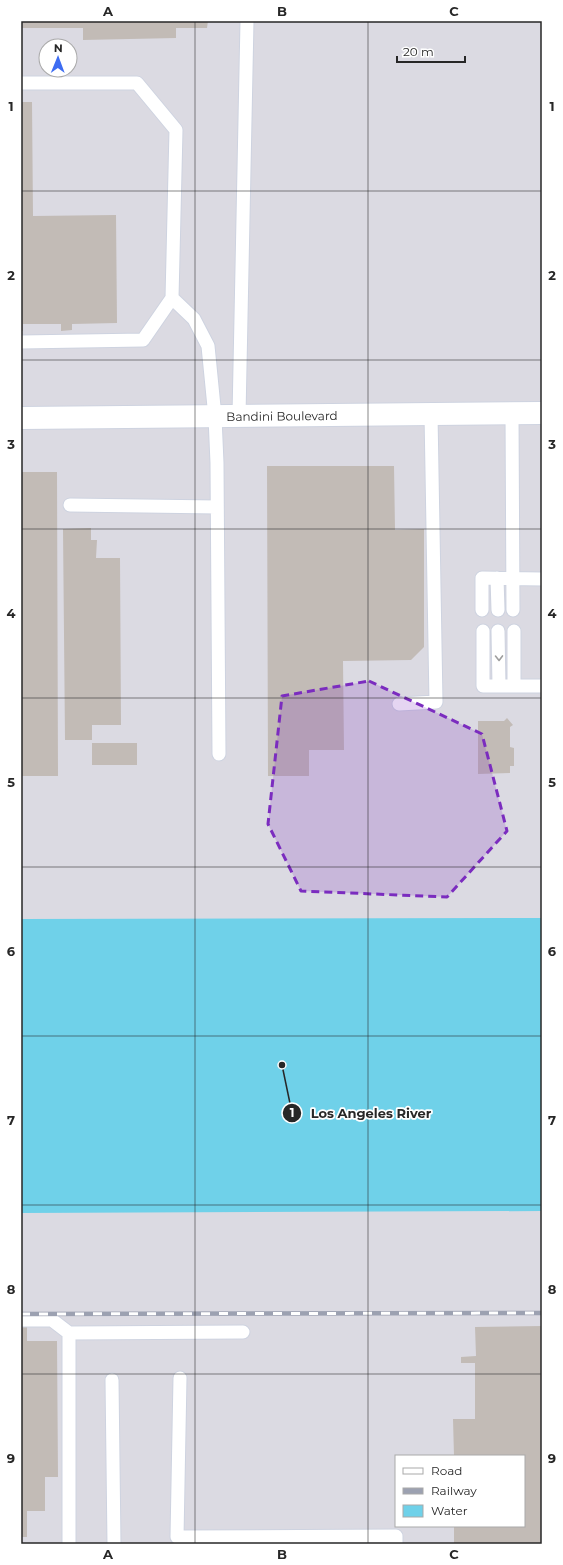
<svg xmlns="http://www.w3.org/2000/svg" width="563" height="1565" font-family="Montserrat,sans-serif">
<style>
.industrial{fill:#dbdae2;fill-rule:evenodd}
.water{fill:#6fd1e9}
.building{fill:#c2bbb6}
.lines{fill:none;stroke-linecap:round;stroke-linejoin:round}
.lane-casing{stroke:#ced3e0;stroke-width:15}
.secondary-casing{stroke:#ced3e0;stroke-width:24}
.lane{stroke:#fff;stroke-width:13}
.secondary{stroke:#fff;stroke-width:22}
.rail-casing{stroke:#9ca1b1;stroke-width:4.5}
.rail{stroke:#fff;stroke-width:3;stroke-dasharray:9;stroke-linecap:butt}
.oneway{stroke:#9e9e9e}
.marked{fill:#7b2cbf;fill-opacity:0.2;stroke:#7b2cbf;stroke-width:3;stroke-dasharray:8 5;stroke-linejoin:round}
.grid{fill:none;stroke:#272727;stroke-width:1;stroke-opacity:0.55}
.labels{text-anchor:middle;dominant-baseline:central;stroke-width:3.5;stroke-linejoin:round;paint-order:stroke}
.street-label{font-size:12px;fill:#272727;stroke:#fff}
.leader{fill:none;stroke:#272727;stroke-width:1.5}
.callout-dot{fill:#272727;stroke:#fff;stroke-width:1.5}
.mark-label{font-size:12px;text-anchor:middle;font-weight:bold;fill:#fff}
.callout-label{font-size:13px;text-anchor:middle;font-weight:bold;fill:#272727;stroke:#fff;stroke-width:3.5;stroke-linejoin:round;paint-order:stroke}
.neatline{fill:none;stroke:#272727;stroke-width:1.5}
.grid-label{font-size:13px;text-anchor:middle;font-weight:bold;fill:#272727}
</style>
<rect width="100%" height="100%" fill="#e9e1d9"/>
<!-- industrial -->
<path class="industrial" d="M21,21H542V1544H21ZM46,46H70V70H46ZM396,1456H524V1526H396Z"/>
<!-- water -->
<path class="water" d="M542,918V1211L21,1213V919Z"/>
<!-- building -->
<path class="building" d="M21,21H208L207,28H176V38L83,40V28H21Z
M21,102H32L33,216L116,215L117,323L72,324V330L61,331V324H23V331H21Z
M267,466H394L395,530L424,529V647L411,660L343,661L344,750H309V776H268Z
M21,472H57L58,776H21Z
M91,528V540H97L96,558H120L121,725H92V740H65L63,529Z
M507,718L513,725L510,727V747L514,748V766H510V773L478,774V721H504Z
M92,743H137V765H92Z
M21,1326H27V1341H57L58,1477H45V1511H27V1537H21Z
M542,1326V1544H454V1526H524V1456H454L453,1419H475V1363H461V1357L476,1356L475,1327Z"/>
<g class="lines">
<!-- lane casing -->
<g class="lane-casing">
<path id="lane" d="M21,83H137L176,130L172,298L143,340L21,342
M172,298L194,319L208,346L215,417L217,463L219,754
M512,414L513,610
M239,416L247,21
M70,505L217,507
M497,578L498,610
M482,610V578L542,579
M483,631V686H542
M498,631L499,686
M514,631V686
M399,704L436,702L431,414
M21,1320H52L69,1333
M180,1378L177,1537L396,1536V1544
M112,1380L114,1544
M69,1544V1333L243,1332"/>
</g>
<!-- secondary casing -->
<g class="secondary-casing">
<g id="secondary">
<path id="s1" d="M21,418L542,413"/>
</g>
</g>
<!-- lane -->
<use href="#lane" class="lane"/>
<!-- secondary -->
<use href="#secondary" class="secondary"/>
<!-- rail casing -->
<g class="rail-casing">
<path id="rail" d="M21,1314L542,1313"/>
</g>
<!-- rail -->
<use href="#rail" class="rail"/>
</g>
<!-- one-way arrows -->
<defs><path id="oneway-chevron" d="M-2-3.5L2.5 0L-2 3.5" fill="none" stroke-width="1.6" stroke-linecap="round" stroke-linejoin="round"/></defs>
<use class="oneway" href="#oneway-chevron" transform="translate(499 658) rotate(89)"/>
<!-- marked area -->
<path class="marked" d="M369,681L482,734L507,831L447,897L301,891L268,824L282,696Z"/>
<!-- grid -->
<path class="grid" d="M195,21V1544M368,21V1544M21,191H542M21,360H542M21,529H542M21,698H542M21,867H542M21,1036H542M21,1205H542M21,1374H542"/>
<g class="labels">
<!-- street labels -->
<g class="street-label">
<text stroke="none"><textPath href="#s1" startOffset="261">Bandini Boulevard</textPath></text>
</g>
</g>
<!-- callouts -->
<path class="leader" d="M282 1065L292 1113"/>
<g class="callout-dot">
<circle cx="282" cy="1065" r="4"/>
<circle cx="292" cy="1113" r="10"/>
</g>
<g class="mark-label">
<text x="292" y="1117">1</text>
</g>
<g class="callout-label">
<text x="371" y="1118">Los Angeles River</text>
</g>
<!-- border -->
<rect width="563" height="1565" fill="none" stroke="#ffffff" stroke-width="44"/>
<!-- legend -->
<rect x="395" y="1455" width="130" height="72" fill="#ffffff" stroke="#a9a9a9"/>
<rect x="403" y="1468" width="20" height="6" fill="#ffffff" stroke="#a9a9a9"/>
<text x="431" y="1475" font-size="12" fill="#272727">Road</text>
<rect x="403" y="1488" width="20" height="6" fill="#9ca1b1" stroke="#a9a9a9"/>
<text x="431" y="1495" font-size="12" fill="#272727">Railway</text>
<rect x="403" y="1505" width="20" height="12" fill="#6fd1e9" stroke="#a9a9a9"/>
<text x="431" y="1515" font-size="12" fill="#272727">Water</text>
<!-- north arrow -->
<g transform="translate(58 58) rotate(1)"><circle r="19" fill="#ffffff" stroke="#a9a9a9"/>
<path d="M0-3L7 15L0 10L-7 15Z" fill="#3d6cf2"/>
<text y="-6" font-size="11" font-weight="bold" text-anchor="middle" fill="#272727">N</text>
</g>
<!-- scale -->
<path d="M397 56v6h68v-6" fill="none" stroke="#272727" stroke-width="2"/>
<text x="403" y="56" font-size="12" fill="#272727" stroke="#ffffff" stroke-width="3" paint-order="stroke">20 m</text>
<rect x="22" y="22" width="519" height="1521" class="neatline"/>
<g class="grid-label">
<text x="108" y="16">A</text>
<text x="282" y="16">B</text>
<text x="454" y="16">C</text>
<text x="11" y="111">1</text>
<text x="552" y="111">1</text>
<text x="11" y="280">2</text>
<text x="552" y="280">2</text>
<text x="11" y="449">3</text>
<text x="552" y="449">3</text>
<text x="11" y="618">4</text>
<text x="552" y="618">4</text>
<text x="11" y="787">5</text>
<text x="552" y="787">5</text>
<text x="11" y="956">6</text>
<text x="552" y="956">6</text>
<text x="11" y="1125">7</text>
<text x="552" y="1125">7</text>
<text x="11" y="1294">8</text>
<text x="552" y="1294">8</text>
<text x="11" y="1463">9</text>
<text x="552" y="1463">9</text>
<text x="108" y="1559">A</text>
<text x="282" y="1559">B</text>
<text x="454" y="1559">C</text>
</g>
</svg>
